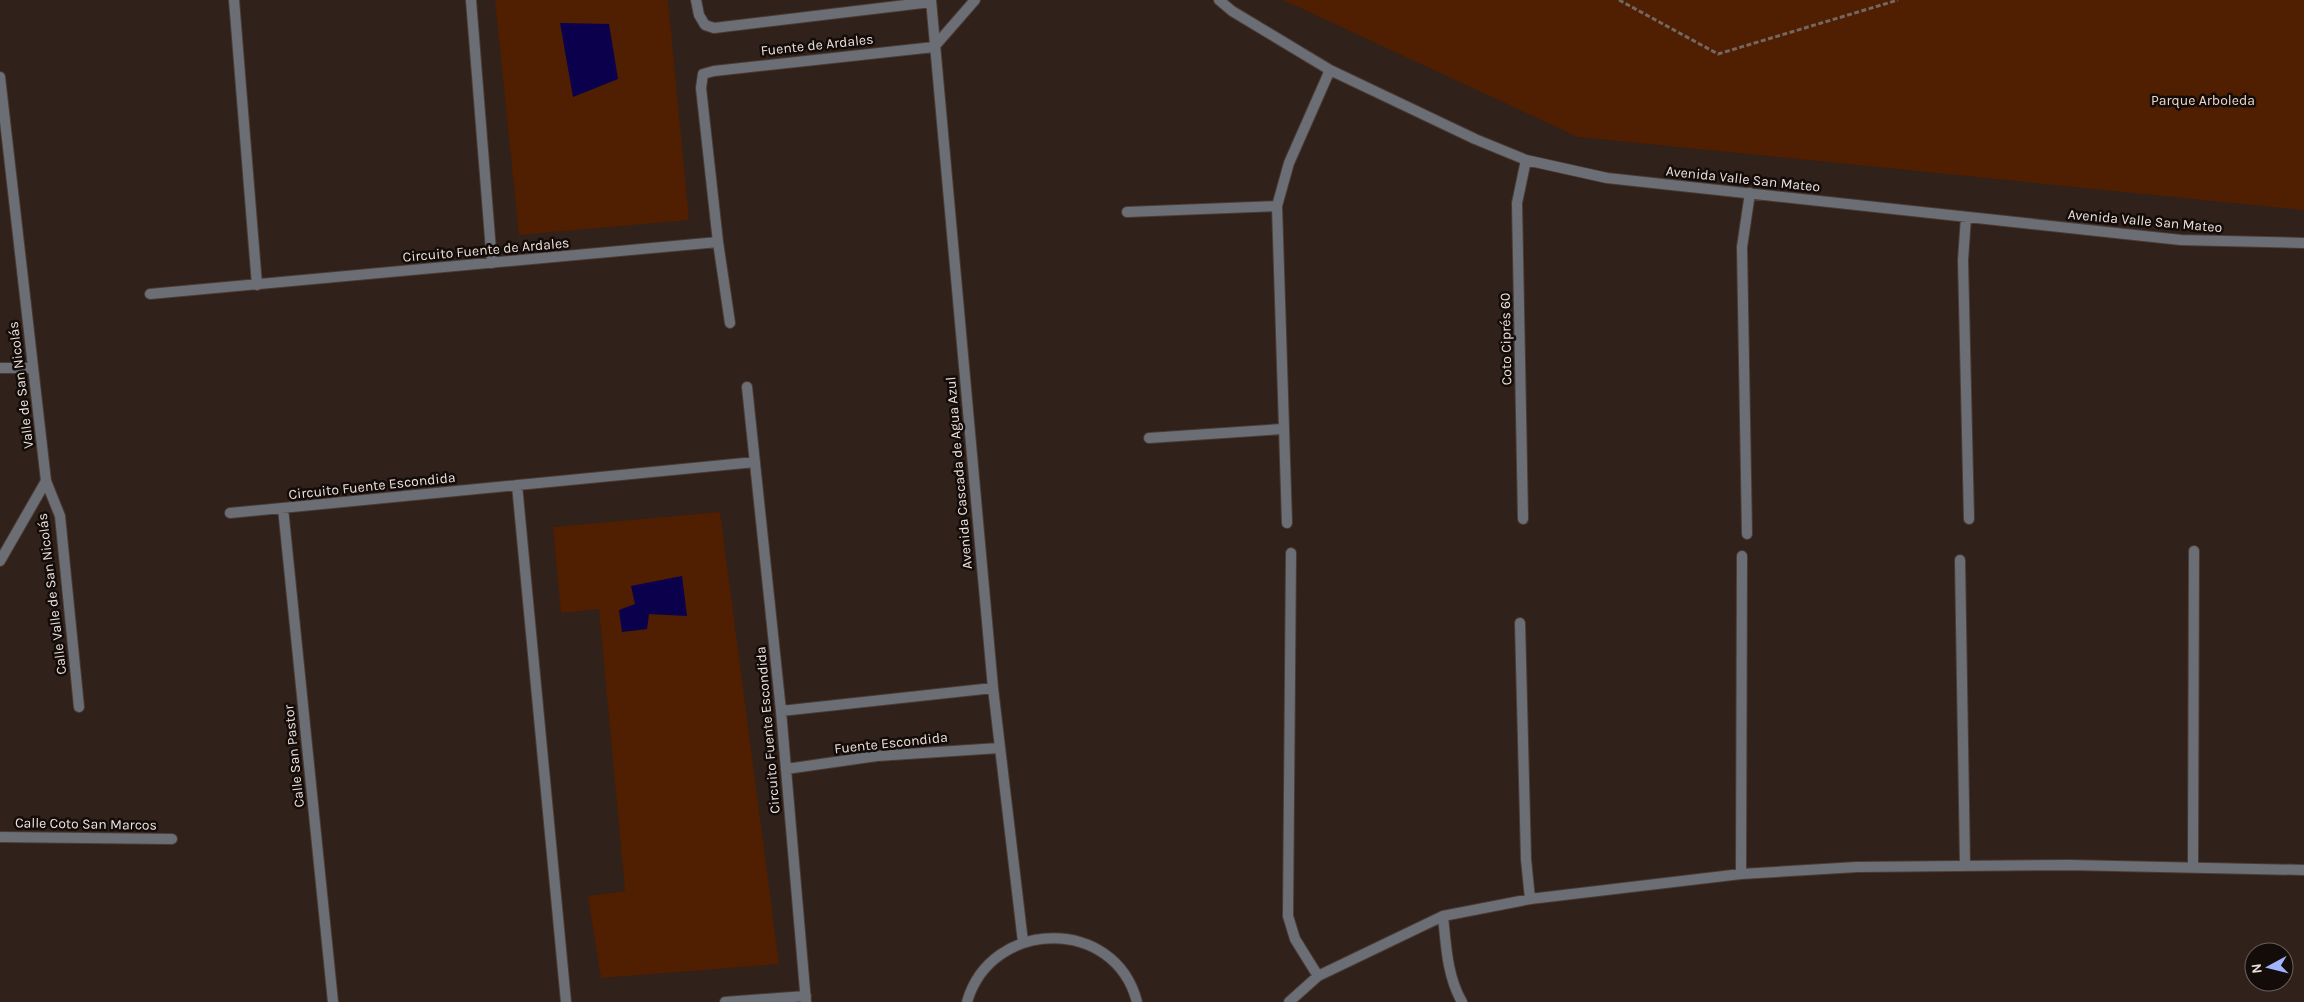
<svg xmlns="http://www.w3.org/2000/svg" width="2304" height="1002" font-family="Karla,sans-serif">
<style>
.green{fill:#501e00}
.water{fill:#0b004b}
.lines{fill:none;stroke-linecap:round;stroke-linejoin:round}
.street-casing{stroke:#4a3c35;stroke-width:12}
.path{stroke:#746660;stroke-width:3;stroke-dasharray:5 2.5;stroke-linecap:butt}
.street{stroke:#6c6e76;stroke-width:10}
.labels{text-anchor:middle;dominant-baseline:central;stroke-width:5;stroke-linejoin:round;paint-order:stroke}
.street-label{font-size:14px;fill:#ece1dd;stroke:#130c09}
.park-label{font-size:14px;fill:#eed6ca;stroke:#130c09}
</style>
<rect width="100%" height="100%" fill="#30211a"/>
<!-- green -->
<path class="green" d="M495,0H668L689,220L519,235Z
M1283,0H2304V210L1578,137Z
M720,512L779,964L601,978L588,896L625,891L599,609L561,613L553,527Z"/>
<!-- water -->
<path class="water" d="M560,23L609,24L618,79L573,97Z
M682,576L687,616L649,614L647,629L622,632L619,610L635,604L631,586Z"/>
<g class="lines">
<!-- street casing -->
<g class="street-casing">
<path id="street" d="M234,0L257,285
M471,0L492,263
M696,0L699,15L705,25L714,28L931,2
M931,0L993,688L1023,942
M1219,0L1232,11L1330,70L1475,139L1526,160L1607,178L2181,240L2304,243
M0,77L46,481L60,516L79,707
M1127,212L1277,206
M1966,217L1963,260L1969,519
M150,294L718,242
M730,323L718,242L701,88L703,74L714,71L934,47L975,0
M0,368H33
M747,387L781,711L806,1002
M1149,438L1282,429
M517,485L566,1002
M283,508L333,1002
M230,513L755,462
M1523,519L1517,203L1526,160
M1287,523L1277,206L1289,163L1330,70
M1747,534L1742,247L1750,193
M1291,553L1288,916L1295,939L1318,976
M1960,560L1965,865
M0,561L46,481
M1520,623L1526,859L1530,899
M781,711L993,688
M786,769L877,756L999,748
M0,837L172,839
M2193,867L2194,551
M1741,874L1742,556
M1443,916C1446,945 1447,976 1462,1002
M725,1002L806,996
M967,1002C991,918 1115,916 1137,1002
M1289,1002L1318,976L1443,916L1530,899L1741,874L1857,867L2069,865L2304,870"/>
</g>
<!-- path -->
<path class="path" d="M1619,0L1718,54L1898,0"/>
<!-- street -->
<use href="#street" class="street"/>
</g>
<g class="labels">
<!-- street labels -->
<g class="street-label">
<text transform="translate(817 45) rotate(-6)">Fuente de Ardales</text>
<text transform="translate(1743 179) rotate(6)">Avenida Valle San Mateo</text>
<text transform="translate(2145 221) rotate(5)">Avenida Valle San Mateo</text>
<text transform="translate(486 250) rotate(-5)">Circuito Fuente de Ardales</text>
<text transform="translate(1506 339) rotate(-91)">Coto Ciprés 60</text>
<text transform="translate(21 385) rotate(-97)">Valle de San Nicolás</text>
<text transform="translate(959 473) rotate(-95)">Avenida Cascada de Agua Azul</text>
<text transform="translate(372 486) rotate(-6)">Circuito Fuente Escondida</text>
<text transform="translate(52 594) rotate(-97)">Calle Valle de San Nicolás</text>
<text transform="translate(768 730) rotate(-95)">Circuito Fuente Escondida</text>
<text transform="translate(891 743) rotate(-6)">Fuente Escondida</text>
<text transform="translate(294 756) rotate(-96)">Calle San Pastor</text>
<text transform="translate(86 824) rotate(1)">Calle Coto San Marcos</text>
</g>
<!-- park labels -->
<g class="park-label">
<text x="2203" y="100">Parque Arboleda</text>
</g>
</g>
<!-- north arrow -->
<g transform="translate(2269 967) rotate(263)"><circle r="24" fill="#130c09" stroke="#6a615e"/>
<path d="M0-4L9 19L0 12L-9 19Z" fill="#a1b3fd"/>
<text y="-8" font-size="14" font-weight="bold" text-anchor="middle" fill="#ece1dd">N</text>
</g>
</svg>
